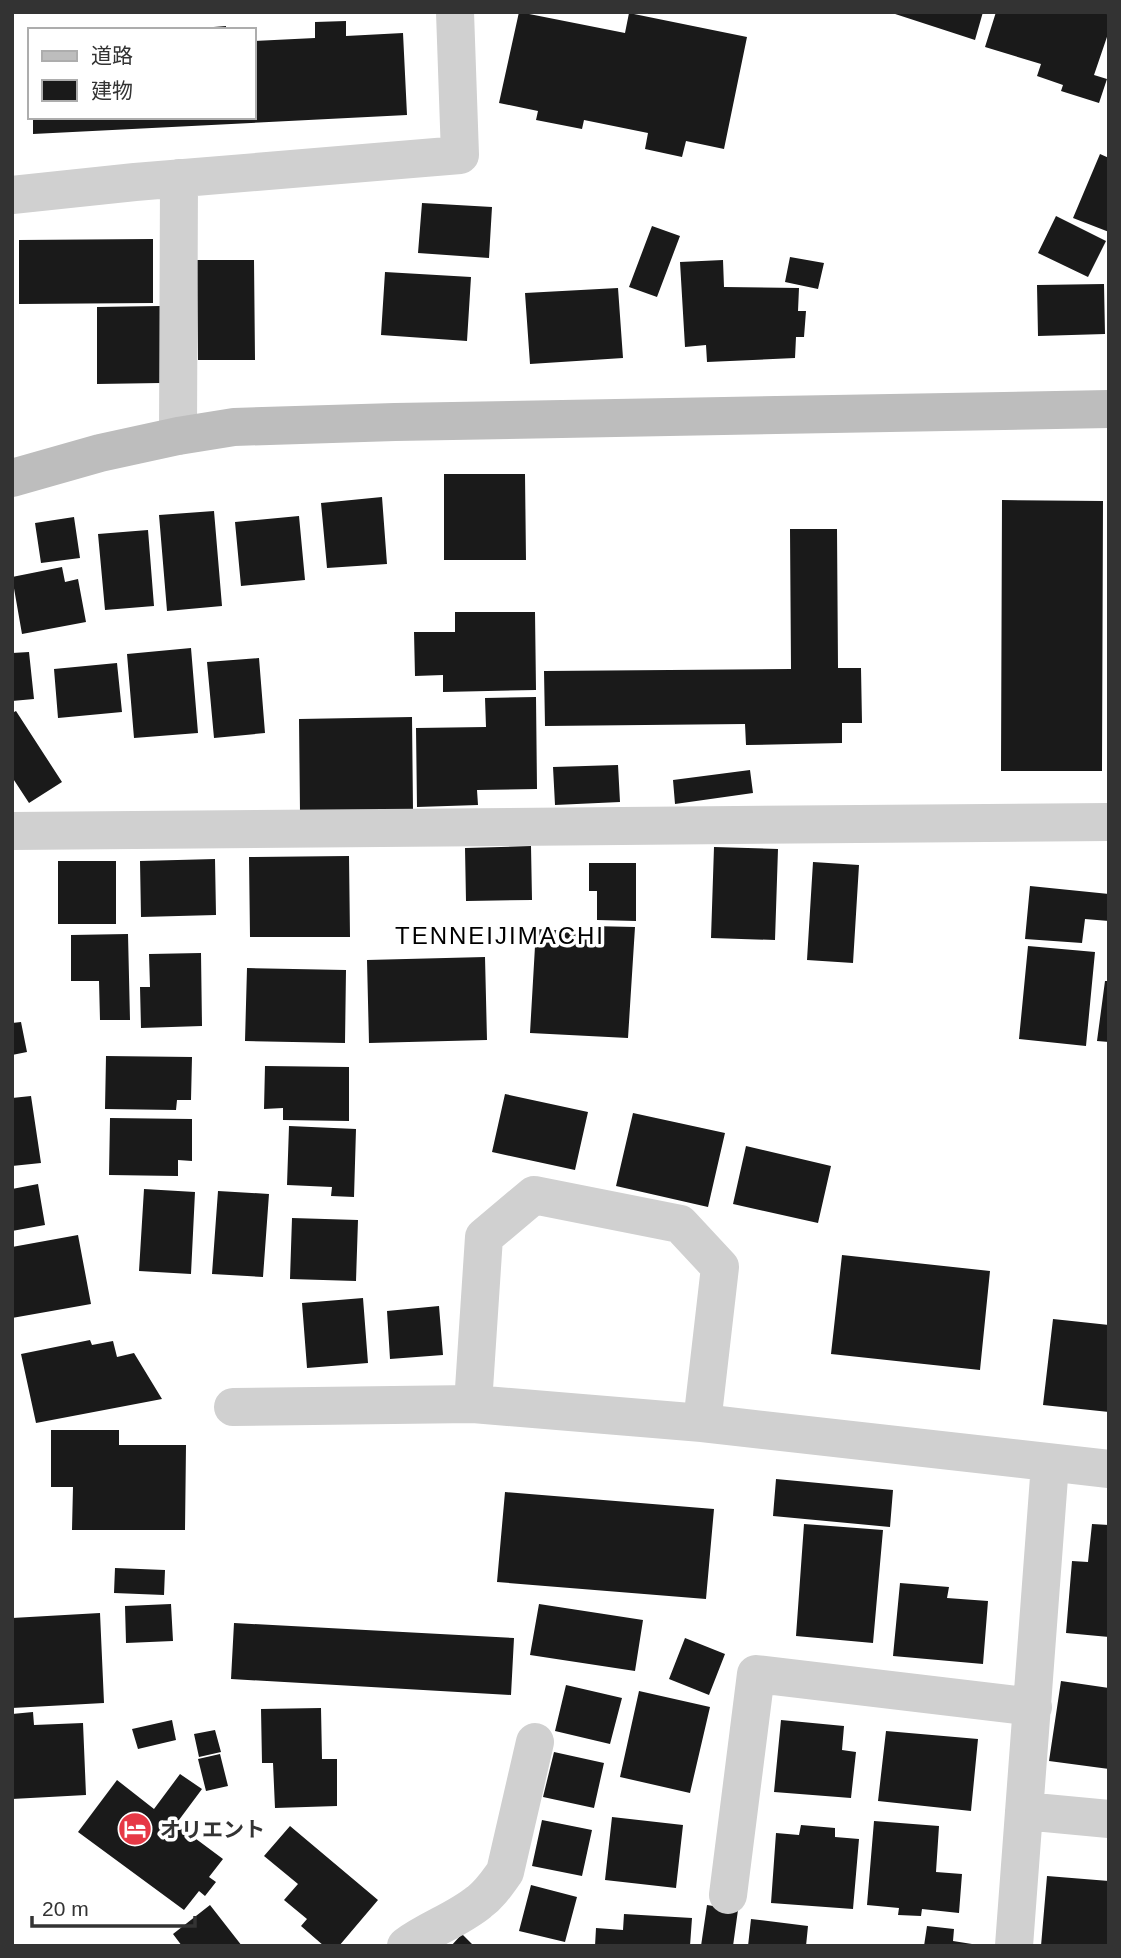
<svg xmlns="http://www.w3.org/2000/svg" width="1121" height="1958" font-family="Arial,'Noto Sans JP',sans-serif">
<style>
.building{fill:#1a1a1a}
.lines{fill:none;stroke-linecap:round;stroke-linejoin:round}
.street{stroke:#d0d0d0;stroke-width:38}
.secondary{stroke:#bdbdbd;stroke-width:38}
.labels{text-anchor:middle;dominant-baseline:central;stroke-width:7;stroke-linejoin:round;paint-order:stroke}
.poi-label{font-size:21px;font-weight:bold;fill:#333;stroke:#fff;text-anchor:start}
.quarter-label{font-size:24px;letter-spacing:2px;fill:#000;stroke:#fff}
</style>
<rect width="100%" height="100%" fill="#fff"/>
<!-- building -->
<path class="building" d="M519,12L625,33L629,13L747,37L724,149L686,141L682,157L645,149L648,133L584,120L582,129L536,120L538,111L499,103Z
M889,12H983L975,40Z
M996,12H1102L1109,15V31L1094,75L1107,79L1099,103L1061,91L1063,85L1037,76L1041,64L985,47Z
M346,21V36L403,33L407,115L33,134V117H254V41L315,38V22Z
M226,26V30H201V28Z
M1100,154L1109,158V232L1073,218Z
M422,203L492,207L489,258L418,253Z
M1056,216L1106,241L1088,277L1038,253Z
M652,226L680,236L657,297L629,287Z
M153,239V303L19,304V240Z
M790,257L824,263L818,289L785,282Z
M197,260H254L255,360H198Z
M723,260L724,287L799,288L798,311H806L804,337H796L795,358L707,362L706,345L685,347L680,262Z
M385,272L471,277L467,341L381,335Z
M1104,284L1105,334L1038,336L1037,285Z
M618,288L623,358L530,364L525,293Z
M160,306L161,383L97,384V307Z
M444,474H525L526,560H444Z
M382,497L387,564L327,568L321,503Z
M1002,500L1103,501L1102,771H1001Z
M214,511L222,606L167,611L159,515Z
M299,516L305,580L241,586L235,522Z
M74,517L80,558L41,563L35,523Z
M790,529H837L838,668H861L862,723H842V743L746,745L745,724L545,726L544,671L791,669Z
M148,530L154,606L105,610L98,534Z
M62,567L65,582L78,579L86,622L22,634L12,577Z
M455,612H535L536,690L443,692V675L415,676L414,632H455Z
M191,648L198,733L134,738L127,654Z
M29,652L34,699L12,701V653Z
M259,658L265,733L214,738L207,662Z
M117,663L122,712L58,718L54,669Z
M536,697L537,789L477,790L478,805L417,807L416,728L486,727L485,698Z
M16,711L62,782L29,803L12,777V713Z
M412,717L413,810L300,812L299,719Z
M618,765L620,802L555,805L553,767Z
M750,770L753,793L675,804L673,780Z
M531,846L532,900L466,901L465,848Z
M714,847L778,849L775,940L711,938Z
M349,856L350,937H250L249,857Z
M215,859L216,915L141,917L140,861Z
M58,861H116V924H58Z
M813,862L859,865L853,963L807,960Z
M589,863H636V921L597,920V891H589Z
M1030,886L1109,894V921L1085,919L1082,943L1025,939Z
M591,926L635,927L628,1038L530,1033L536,929L590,932Z
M128,934L130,1020H100L99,981H71V935Z
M1028,946L1095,952L1086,1046L1019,1039Z
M201,953L202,1026L141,1028L140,987H150L149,954Z
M485,957L487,1040L369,1043L367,960Z
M247,968L346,970L345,1043L245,1041Z
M1105,981H1109V1042L1097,1041Z
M21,1022L27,1052L12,1055V1023Z
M106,1056L192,1057L191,1100H177L176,1110L105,1109Z
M265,1066L349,1067V1121L283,1120V1108L264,1109Z
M505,1094L588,1112L575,1170L492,1152Z
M31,1096L41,1163L12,1166V1098Z
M633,1113L725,1133L708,1207L616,1186Z
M110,1118L192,1119V1161L178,1160V1176L109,1175Z
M289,1126L356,1129L354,1197L331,1196L332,1187L287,1185Z
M746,1146L831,1166L818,1223L733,1204Z
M38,1184L45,1225L12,1231V1189Z
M144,1189L195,1192L191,1274L139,1271Z
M218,1191L269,1194L263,1277L212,1274Z
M292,1218L358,1220L356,1281L290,1279Z
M78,1235L91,1304L12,1318V1247Z
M842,1255L990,1271L980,1370L831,1354Z
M363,1298L368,1363L307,1368L302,1303Z
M439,1306L443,1355L390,1359L387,1311Z
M1053,1319L1109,1325V1412L1043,1405Z
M90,1340L92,1345L113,1341L117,1357L134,1353L162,1399L36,1423L21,1354Z
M51,1430H119V1445H186L185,1530H72L73,1487H51Z
M776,1479L893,1490L890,1527L773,1516Z
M505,1492L714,1509L706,1599L497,1582Z
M804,1524L883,1530L873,1643L796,1636Z
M1092,1524L1109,1525V1637L1066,1633L1072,1561L1088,1562Z
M115,1568L165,1570L164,1595L114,1593Z
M900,1583L949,1587L947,1598L988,1601L983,1664L893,1656Z
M171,1604L173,1641L126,1643L125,1606Z
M539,1604L643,1620L635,1671L530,1655Z
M100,1613L104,1703L12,1708V1618Z
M234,1623L514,1638L511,1695L231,1679Z
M685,1638L725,1654L709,1695L669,1679Z
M1061,1681L1109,1688V1769L1049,1761Z
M566,1685L622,1698L610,1744L555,1731Z
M639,1691L710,1707L690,1793L620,1777Z
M321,1708L322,1759H337V1806L275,1808L273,1763H262L261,1709Z
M33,1712L34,1725L83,1723L86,1795L12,1799V1714Z
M172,1720L176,1740L138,1749L132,1729Z
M781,1720L844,1726L842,1750L856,1752L851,1798L774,1792Z
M215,1730L221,1752L199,1757L194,1734Z
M886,1731L978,1739L971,1811L878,1801Z
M554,1752L604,1763L594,1808L543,1797Z
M220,1754L228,1786L206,1791L198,1759Z
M180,1774L202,1789L176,1824L223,1859L209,1877L216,1882L205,1896L199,1891L184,1910L78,1832L117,1780L154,1809Z
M612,1817L683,1825L676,1888L605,1880Z
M542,1820L592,1830L582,1876L532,1866Z
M874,1821L939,1826L936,1872L962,1874L959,1913L922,1909L921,1916L898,1915L899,1908L867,1905Z
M801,1825L835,1828V1837L859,1839L853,1909L771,1903L776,1833L799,1835Z
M290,1826L378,1900L339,1946H324L301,1926L307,1919L284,1900L298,1884L264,1856Z
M1047,1876L1109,1881V1946H1041Z
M531,1885L577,1897L565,1942L519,1931Z
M210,1905L242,1946H182L173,1934Z
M707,1905L738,1910L733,1946H701Z
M624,1914L692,1918L690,1946H595L596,1928L623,1930Z
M751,1919L808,1926L806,1946H748Z
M927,1926L954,1929L953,1941L972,1944V1946H924Z
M462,1934L474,1946H451Z"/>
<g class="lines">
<!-- street -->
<path class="street" d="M12,195L135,182L460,155L455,12
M178,436L179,178
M12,831L1109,822
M473,1404L484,1237L534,1195L680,1224L720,1267L702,1423
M233,1407L473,1404L702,1423L1109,1469
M1024,1811L1109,1819
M728,1895L756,1674L1033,1707
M406,1946C429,1929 457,1920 479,1902C490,1894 497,1883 505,1872L535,1742
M1014,1946L1050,1464"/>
<!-- secondary -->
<path class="secondary" d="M12,478L100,453L178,436L234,427L395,422L1109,409"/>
</g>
<!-- icons -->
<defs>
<g id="hotel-disc" transform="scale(1.75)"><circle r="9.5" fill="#e63946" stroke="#fff"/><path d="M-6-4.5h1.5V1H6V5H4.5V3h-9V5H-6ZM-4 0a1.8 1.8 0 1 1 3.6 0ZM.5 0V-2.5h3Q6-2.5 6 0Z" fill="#fff"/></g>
</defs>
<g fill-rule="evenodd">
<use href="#hotel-disc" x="135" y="1829"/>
</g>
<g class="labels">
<!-- poi labels -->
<g class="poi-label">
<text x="160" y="1829">オリエント</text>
</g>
<!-- quarter labels -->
<g class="quarter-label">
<text x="500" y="935">TENNEIJIMACHI</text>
</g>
</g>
<!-- border -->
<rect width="1121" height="1958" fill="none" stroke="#333333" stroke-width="28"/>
<!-- legend -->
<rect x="28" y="28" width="228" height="91" fill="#ffffff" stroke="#adadad" stroke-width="2"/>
<rect x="42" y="51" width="35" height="10" fill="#bdbdbd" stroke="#adadad" stroke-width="2"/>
<text x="91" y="63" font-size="21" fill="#333333">道路</text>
<rect x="42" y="80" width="35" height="21" fill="#1a1a1a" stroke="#adadad" stroke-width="2"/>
<text x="91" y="98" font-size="21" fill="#333333">建物</text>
<!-- scale -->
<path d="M32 1916v10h163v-10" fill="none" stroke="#333333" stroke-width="3.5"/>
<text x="42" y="1916" font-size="21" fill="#333333" stroke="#ffffff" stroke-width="5" paint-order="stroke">20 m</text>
</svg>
